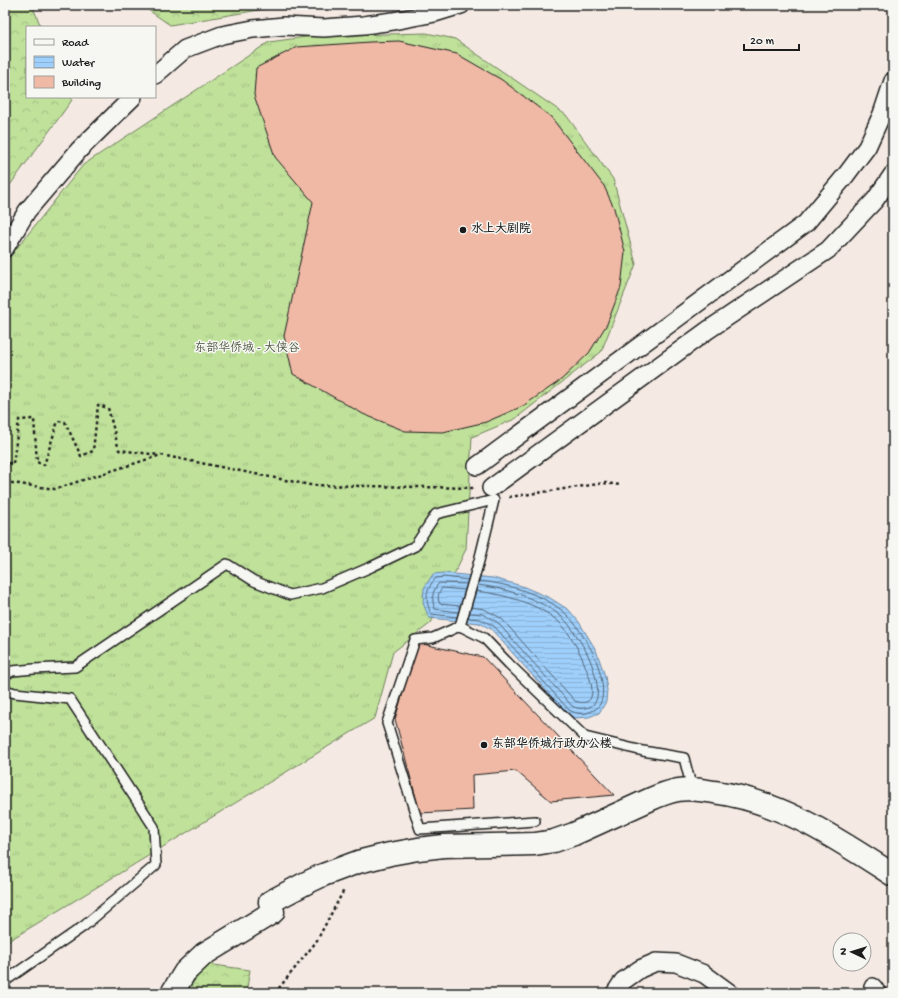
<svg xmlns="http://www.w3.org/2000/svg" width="898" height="998" font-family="'Gochi Hand','LXGW WenKai TC',sans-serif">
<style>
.grass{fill:url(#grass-tufts);stroke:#6e7e5b}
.forest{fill:url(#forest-crowns);stroke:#6e7e5b}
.water{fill:url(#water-rules);stroke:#6b87a2}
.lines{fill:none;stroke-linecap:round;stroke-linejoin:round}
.shore{stroke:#506475;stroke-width:1}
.building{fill:#f0b9a5;stroke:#1c1c1c}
.lane-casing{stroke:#1c1c1c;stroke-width:12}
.street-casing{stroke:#1c1c1c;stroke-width:20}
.secondary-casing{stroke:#1c1c1c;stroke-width:25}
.path{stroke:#1c1c1c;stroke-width:2.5;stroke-dasharray:3 3;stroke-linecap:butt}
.lane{stroke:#f6f6f2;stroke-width:9}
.street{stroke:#f6f6f2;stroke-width:17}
.secondary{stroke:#f6f6f2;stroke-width:22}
.poi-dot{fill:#1c1c1c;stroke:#f6f6f2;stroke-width:1.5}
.labels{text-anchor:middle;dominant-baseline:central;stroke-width:3;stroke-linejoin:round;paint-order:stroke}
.poi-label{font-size:12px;font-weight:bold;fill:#1c1c1c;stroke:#f6f6f2;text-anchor:start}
.park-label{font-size:12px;fill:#4d5742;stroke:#f6f6f2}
</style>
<defs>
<pattern id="grass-tufts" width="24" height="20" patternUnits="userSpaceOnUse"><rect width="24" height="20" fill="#bfe19a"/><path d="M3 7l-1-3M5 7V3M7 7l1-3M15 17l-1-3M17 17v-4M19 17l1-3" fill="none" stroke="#a4c084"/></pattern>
<pattern id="forest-crowns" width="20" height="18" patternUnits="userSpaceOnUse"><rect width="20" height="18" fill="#bfe19a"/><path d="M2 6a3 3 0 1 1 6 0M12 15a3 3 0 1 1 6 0" fill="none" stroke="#a4c084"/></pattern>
<pattern id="water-rules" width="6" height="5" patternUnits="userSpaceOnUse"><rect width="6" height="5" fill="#9fcffb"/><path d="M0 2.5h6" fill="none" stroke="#88b1d7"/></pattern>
</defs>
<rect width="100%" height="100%" fill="#f5eae3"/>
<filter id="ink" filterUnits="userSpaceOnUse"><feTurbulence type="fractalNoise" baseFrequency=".025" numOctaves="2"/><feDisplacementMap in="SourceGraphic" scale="8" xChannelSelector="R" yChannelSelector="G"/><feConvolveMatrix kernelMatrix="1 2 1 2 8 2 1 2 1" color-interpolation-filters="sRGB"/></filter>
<g filter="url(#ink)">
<!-- grass -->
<path class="grass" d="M426,33L455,39L566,115L613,179L636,264L601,352L515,419L472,437L466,549L431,623L393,652L375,718L5,943V266L9,258L83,165L269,42L313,36Z"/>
<!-- forest -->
<path class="forest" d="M5,5H32L41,27H27V97H71L72,100L5,192Z
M141,5H289L170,25Z
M207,964L250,970L246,993H185Z"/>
<!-- water -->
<path class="water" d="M444,573L493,578L522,586L550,598L569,610L579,622L596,650L605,676L607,690L606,702L599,713L589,717L575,718L566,713L491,629L479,623L429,618L423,603L424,588L433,574Z"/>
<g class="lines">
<!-- shore -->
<path class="shore" d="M460,606L440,604C437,599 438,592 442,588L465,590
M471,607L484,609L501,618L575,701C580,703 589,704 591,697C594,688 589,676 586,668C581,653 569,631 558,621C537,603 503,594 476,591
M458,612L435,609C431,599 432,591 439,583L466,584
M470,613L482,614L497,622L572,706C577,709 583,709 589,707C606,702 593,666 588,655C583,645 570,624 562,617C541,599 505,588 478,585
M457,617L431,614C425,599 425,590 436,578L444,577L468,580
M468,618L480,619L494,626L569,710C576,714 584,715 592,711C612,704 599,665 592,651C585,639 576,623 566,614C546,595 506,583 479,581"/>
</g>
<!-- building -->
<path class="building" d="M399,41L457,54L502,80L551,117L604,186L614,208L625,252L621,287L607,324L589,353L561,380L523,406L486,422L443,432L405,431L363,414L293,374L284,336L313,202L275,157L254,95L256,68L297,47L370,42Z
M418,643L483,657L614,795L551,801L516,771L472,775L473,810L420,813L395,719Z"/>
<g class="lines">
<!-- lane casing -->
<g class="lane-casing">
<path id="lane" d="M5,675L12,671L34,669L75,667L227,564L254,581L290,595L322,588L371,567L415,546L436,514L494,500L479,561L460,626
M5,690L15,693L70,699L154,827L156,865L84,926L5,981
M535,821L420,829L387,723L415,640L433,638L460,626L484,638L509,664L585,737L643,751L684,758L692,789"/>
</g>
<!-- street casing -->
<g class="street-casing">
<path id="street" d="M155,75L185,49L222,35L253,29L284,26L324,28L364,25L393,21L435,13L461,5
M5,248L27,211L79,150L133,97
M477,466L806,223L846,175L867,147L882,114L893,81
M491,488L708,330L828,250L875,200L893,174
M873,987L877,993
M615,993L623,981L640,969L656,962L676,963L704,974L730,993"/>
</g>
<!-- secondary casing -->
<g class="secondary-casing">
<path id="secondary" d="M172,993L185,972L204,954L273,912L270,902L306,883L323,875L358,862L390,854L418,849L444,846L535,844L554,841L574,834L651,799C660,795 668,792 678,790C690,788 702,790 714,792C782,801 837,839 893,875"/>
</g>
<!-- path -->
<path class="path" d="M5,459V462L13,464L19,420L34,419L37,462L44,465L58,421L65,422L81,456L93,451L98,405L108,408L119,450L159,455
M5,482L55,489L161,455L310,485L475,488
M509,497L605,483L620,485
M275,993L316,942L344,890"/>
<!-- lane -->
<use href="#lane" class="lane"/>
<!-- street -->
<use href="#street" class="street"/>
<!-- secondary -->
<use href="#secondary" class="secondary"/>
</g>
</g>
<!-- markers -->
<g class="poi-dot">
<circle cx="463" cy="230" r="4"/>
<circle cx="484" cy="745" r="4"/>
</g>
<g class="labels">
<!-- poi labels -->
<g class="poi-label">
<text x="471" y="230">水上大剧院</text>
<text x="492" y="745">东部华侨城行政办公楼</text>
</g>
<!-- park labels -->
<g class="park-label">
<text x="247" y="349">东部华侨城 - 大侠谷</text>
</g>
</g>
<!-- margin -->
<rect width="898" height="998" fill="none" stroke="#f6f6f2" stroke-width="20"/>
<rect x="10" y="10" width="878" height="978" fill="none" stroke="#1c1c1c" stroke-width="1.5" filter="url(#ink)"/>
<!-- legend -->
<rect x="26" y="26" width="130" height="72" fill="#f6f6f2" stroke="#9f9f9c"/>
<rect x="34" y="39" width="20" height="6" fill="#f6f6f2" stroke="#9f9f9c"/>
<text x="62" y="46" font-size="12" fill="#1c1c1c">Road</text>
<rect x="34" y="56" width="20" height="12" fill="url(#water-rules)" stroke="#9f9f9c"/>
<text x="62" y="66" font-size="12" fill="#1c1c1c">Water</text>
<rect x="34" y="76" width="20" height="12" fill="#f0b9a5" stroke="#9f9f9c"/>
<text x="62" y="86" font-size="12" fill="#1c1c1c">Building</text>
<!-- north arrow -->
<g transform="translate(852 952) rotate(274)"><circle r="19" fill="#f6f6f2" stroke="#9f9f9c"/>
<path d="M0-3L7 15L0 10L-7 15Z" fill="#1c1c1c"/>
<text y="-6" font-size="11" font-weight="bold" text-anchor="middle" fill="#1c1c1c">N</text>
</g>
<!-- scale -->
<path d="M744 44v6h55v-6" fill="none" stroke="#1c1c1c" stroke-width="2"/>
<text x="750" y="44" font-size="12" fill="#1c1c1c" stroke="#f6f6f2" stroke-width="3" paint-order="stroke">20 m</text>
</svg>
